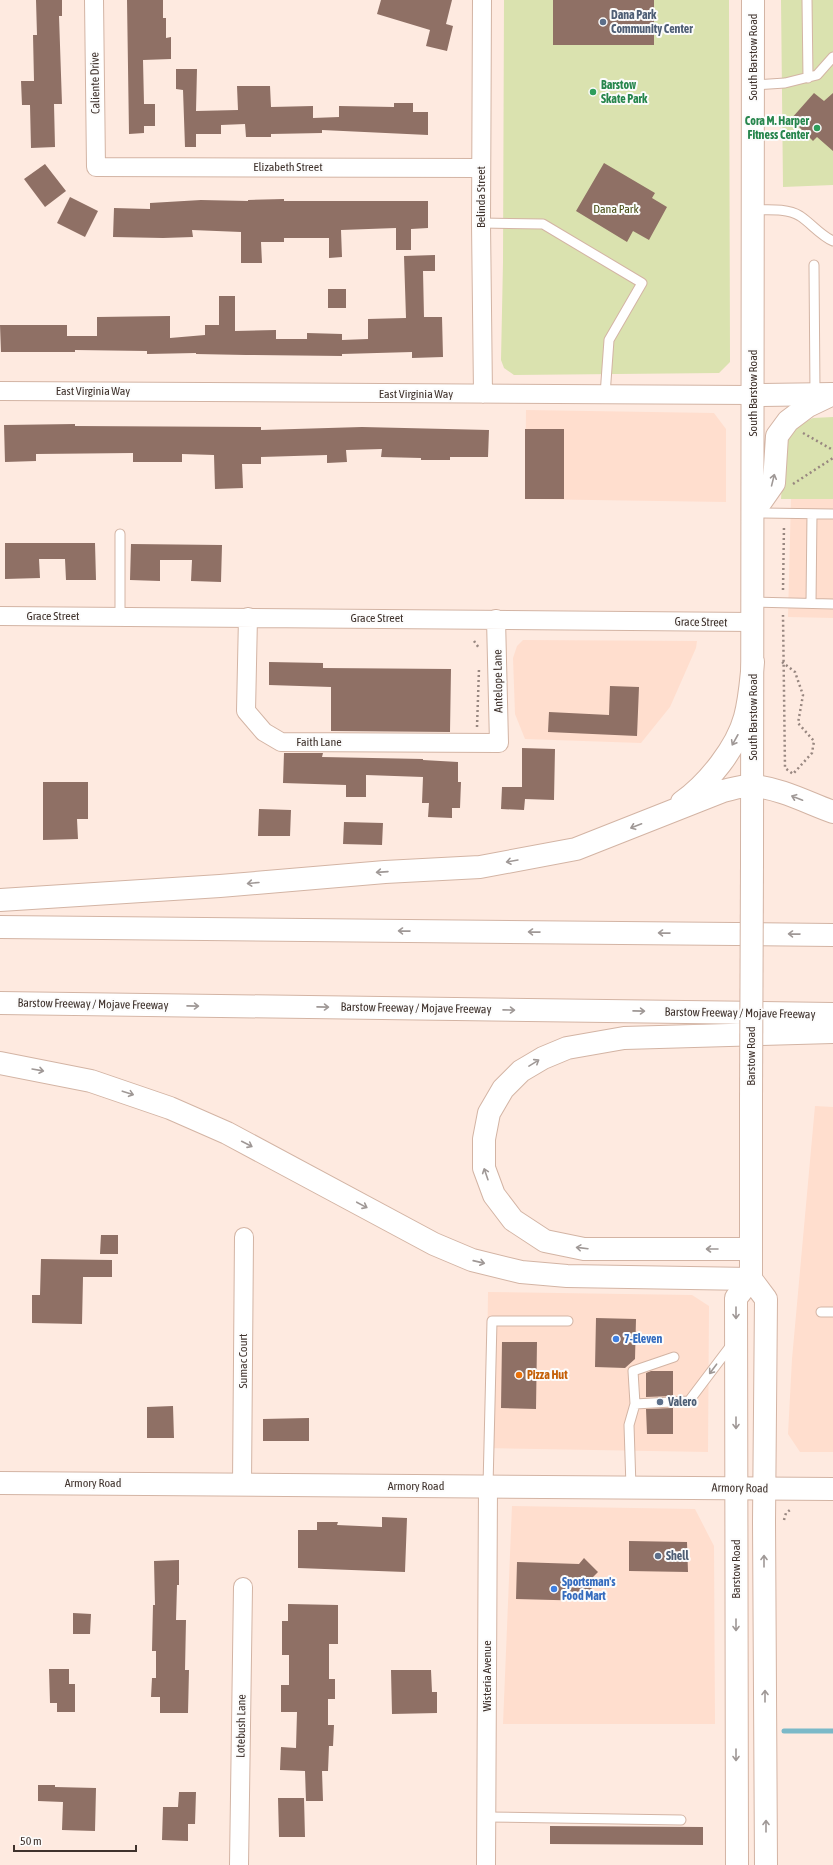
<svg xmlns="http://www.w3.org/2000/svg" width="833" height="1865" font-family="'Asap Condensed',sans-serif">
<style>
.built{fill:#ffdece}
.green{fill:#dae2af}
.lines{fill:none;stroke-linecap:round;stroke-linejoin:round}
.stream{stroke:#7bb9c8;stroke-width:5}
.building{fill:#8f7065}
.lane-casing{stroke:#d3b4a4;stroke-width:11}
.street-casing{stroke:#d3b4a4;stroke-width:20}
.secondary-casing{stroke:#d3b4a4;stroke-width:24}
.primary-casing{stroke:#d3b4a4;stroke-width:24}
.highway-casing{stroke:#d3b4a4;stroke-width:24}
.path{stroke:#988780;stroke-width:2.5;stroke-dasharray:2 3;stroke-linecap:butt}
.lane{stroke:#fff;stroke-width:9}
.street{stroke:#fff;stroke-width:18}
.secondary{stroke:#fff;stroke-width:22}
.primary{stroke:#fff;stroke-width:22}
.highway{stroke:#fff;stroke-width:22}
.primary-bridge-casing{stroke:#d3b4a4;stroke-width:24;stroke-linecap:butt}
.primary-bridge{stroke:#fff;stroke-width:22}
.oneway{stroke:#9f9896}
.service-dot{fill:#5c6f8a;stroke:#fcfcfc;stroke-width:1.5}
.leisure-dot{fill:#2e9e5b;stroke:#fcfcfc;stroke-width:1.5}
.shop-dot{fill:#3f7fe0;stroke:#fcfcfc;stroke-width:1.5}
.food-dot{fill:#e8710a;stroke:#fcfcfc;stroke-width:1.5}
.labels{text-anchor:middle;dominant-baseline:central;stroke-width:4;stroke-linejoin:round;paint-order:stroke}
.service-label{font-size:12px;font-weight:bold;fill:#4e5e75;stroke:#fcfcfc;text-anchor:start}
.street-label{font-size:12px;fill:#3f322c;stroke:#fcfcfc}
.leisure-label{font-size:12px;font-weight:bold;fill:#27864d;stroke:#fcfcfc;text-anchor:start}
.park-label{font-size:12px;fill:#474d14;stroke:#fcfcfc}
.shop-label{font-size:12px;font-weight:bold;fill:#366cbe;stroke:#fcfcfc;text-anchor:start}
.food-label{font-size:12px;font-weight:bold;fill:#c56008;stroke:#fcfcfc;text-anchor:start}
</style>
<rect width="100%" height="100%" fill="#feeae0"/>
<!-- built -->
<path class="built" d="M526,410L714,413L726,429V502L525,499Z
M791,499H833V618L788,617Z
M523,640L697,641L696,648L670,707L641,743L525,739L515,714L513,658L517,646Z
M815,1106L833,1107V1452H800L788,1434L792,1359Z
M488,1292L692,1295L709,1306L708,1452L486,1448Z
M512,1506L695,1509L714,1546L715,1724H503Z"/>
<!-- green -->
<path class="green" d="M504,0H729L730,362L719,373L514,375L504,368L501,360L503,262Z
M781,0H833V185L783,187Z
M833,417V499H781L785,432L813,418Z"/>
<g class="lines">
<!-- stream -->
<path class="stream" d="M784,1731H833"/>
</g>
<!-- building -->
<path class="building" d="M36,0H62V16H59L62,104H54L55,147L31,148L30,105H22L21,81H34L33,35H37Z
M127,0H163V18H166V38L171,37V59L143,60L144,104H155V126H144V133L129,134Z
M381,0H452L446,24L453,26L447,51L426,46L430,30L377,14Z
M553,0H654V45H553Z
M176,69H197L196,111L238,110L237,86H270L271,107L313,106V118L339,117V106L394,107V103H413V112H428V135L322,130V133L271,134V137H246L245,124L221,125V134H196V147H185L183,90L176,89Z
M814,93L824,101L833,93V151L817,137L813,141L791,119Z
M604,163L655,193L652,198L667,207L649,240L633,231L627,242L576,211Z
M45,164L66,191L45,207L24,179Z
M70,197L98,211L85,237L57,223Z
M284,199V201H428V228L411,229V250H396V228L341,230L342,257L329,258V238H284V242H261L262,263H241V232L192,230L193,237L163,238L113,237L114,208L150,209V203L201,200L248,201V200Z
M435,255V271H423L424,317H442L443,357L412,358V352L342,354V356L246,355L196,354V353L147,354V351L75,350V352H1L0,325H67V336H97V317L170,316V338L205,335V325H219V296H235V331L276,330V339H307V333L342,334V340L368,339V319L406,318L404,256Z
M328,289H346V308H328Z
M75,424V426L261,427V430L362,427L489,430L488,457H450V460H421V458L381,457L382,449L346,450L347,462L327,463V455L261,457V464H242L243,488L215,489L214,455L182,454V462H133V453L36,454V461L5,462L4,425Z
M525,429H564V499H525Z
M5,543H95L96,580H66L65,559H39L40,578L5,579Z
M131,544L222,545L221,582L191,581L192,560H160V581L130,580Z
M269,662L323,663V668L451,669L450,732L331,731V687L269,685Z
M610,686L639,687L637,736L548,732L549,712L609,715Z
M522,748L555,749L554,800L525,799L524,810L501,809L502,787H522Z
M284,753H323L322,757L423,759V760L458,762V782H461L460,808H452V818L428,817L429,803H422L423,777L366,775V797H346V785L283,783Z
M43,782H88V819H77L78,839L43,840Z
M259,809L291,810L290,836H258Z
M344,822L383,823L382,845L343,844Z
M101,1235H118V1254H100Z
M41,1259L112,1260V1277H83L82,1324L32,1323V1295H40Z
M596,1318L636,1319L635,1359L625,1368L595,1367Z
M502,1342H537L536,1409L501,1408Z
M651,1371H673V1396L646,1397V1373Z
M173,1406L174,1438H147V1407Z
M673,1408V1434H647L646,1409Z
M309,1418V1441H263V1419Z
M382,1517L407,1518L405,1572L298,1568V1530H317V1522H338L337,1525L382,1527Z
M629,1541L687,1542L688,1572L629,1571Z
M584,1558L598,1572L592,1578L591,1601L516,1599L517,1562L579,1564Z
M179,1560V1585H177L176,1620H186L185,1670H189L188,1713H160V1697H151L152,1678H156V1651H152L153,1605H155L154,1561Z
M288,1604L338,1605V1644H329V1679H335V1699H328V1725H334L333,1746H329L328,1771H322L323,1801H306L305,1771L280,1770L281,1747L296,1748L297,1712H281V1685H289V1655H282V1621H288Z
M73,1613L91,1614L90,1634H73Z
M49,1669H69V1684H75V1712H57V1703H50Z
M391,1670H431L432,1692H437V1713L392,1714Z
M38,1785H55V1787L96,1788L95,1831L62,1830L63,1802L38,1801Z
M179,1792H196L195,1824H188V1841L162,1840L163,1807H178Z
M278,1798H304L305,1837H279Z
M550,1826L703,1827V1845L550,1844Z"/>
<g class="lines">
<!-- lane casing -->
<g class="lane-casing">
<path id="lane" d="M807,0L808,78
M753,85L785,83L817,75L833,57
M753,210C768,210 787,208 800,216C812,224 820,235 833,241
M481,223L543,224L642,283L609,340L605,395
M814,265L815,394
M754,513L833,514
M120,534V616
M753,602L833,604
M811,603L812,514
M821,1312H833
M635,1404L633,1371L674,1357
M488,1486L492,1321H568
M631,1487L629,1425L635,1404L689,1401L732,1344
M486,1817L681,1820"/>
</g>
<!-- street casing -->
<g class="street-casing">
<path id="street" d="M94,0L96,167L481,168
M482,0L481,223L483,394
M0,391L753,395
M0,616L753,622
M248,617L246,711L264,732L281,742L499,743L496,619
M242,1484L244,1237
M239,1865L243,1587
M486,1865L488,1486"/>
</g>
<!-- secondary casing -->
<g class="secondary-casing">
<path id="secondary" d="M753,395L833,394
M0,1483L833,1489"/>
</g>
<!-- primary casing -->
<g class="primary-casing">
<path id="primary" d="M753,513L774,483L777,436L788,421L808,406L833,394
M752,862L753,0
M751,1101V1279L766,1299L764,1521L766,1865
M737,1865L736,1298L751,1279"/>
</g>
<!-- highway casing -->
<g class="highway-casing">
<path id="highway" d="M682,802C708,784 737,747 745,717C750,699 751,680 753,662
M0,900L220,886L385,872L480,867L576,849L723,791C732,789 743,785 753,786C780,788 808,803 833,812
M0,927L833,935
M0,1003L833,1014
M0,1063L91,1081L170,1108L227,1133L434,1244L472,1260L521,1272L567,1276L751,1279
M751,1249H584L545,1241L513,1220L494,1195L484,1168V1139L489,1113L503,1089L521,1071L543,1058L567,1048L624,1038L833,1032"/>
</g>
<!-- path -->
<path class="path" d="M803,433L833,450
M793,484L833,458
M783,590L784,525
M474,641L479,648
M782,662L795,672L803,695L798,723L814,741L812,753L793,774L785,768L783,615
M477,727L479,669
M784,1520L786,1513L790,1510"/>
<!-- lane -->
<use href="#lane" class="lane"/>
<!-- street -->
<use href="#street" class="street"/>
<!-- secondary -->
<use href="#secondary" class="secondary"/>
<!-- primary -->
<use href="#primary" class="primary"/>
<!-- highway -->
<use href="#highway" class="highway"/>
<!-- primary-bridge casing -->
<g class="primary-bridge-casing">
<path id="primary-bridge" d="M751,1101L752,862"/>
</g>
<!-- primary-bridge -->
<use href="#primary-bridge" class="primary-bridge"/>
</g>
<!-- one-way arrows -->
<defs><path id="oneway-shaft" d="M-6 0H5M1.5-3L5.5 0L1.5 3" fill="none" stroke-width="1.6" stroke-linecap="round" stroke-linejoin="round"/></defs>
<g class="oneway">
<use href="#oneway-shaft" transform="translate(773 480) rotate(-76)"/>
<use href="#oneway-shaft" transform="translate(735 740) rotate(119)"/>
<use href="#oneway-shaft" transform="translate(797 798) rotate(-159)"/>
<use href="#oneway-shaft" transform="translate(636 826) rotate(159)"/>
<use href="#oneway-shaft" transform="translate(512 861) rotate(170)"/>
<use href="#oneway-shaft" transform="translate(382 872) rotate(176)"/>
<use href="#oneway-shaft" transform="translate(253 883) rotate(175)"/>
<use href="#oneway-shaft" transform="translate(404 931) rotate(-179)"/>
<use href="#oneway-shaft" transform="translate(534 932) rotate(-179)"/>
<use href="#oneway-shaft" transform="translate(664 933) rotate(-179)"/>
<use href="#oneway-shaft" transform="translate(794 934) rotate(-179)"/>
<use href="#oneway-shaft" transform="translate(193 1006) rotate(1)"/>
<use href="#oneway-shaft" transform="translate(323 1007) rotate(1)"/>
<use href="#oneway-shaft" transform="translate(509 1010) rotate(1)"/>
<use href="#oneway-shaft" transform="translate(639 1011) rotate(1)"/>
<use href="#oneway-shaft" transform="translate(534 1063) rotate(-32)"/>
<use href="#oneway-shaft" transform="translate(38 1070) rotate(10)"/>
<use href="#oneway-shaft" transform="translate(128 1093) rotate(18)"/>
<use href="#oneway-shaft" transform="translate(247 1144) rotate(27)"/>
<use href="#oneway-shaft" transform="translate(486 1174) rotate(-109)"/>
<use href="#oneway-shaft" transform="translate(362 1205) rotate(28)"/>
<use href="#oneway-shaft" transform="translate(582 1248) rotate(-173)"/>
<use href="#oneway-shaft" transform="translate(712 1249) rotate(-180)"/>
<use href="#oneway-shaft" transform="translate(479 1262) rotate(13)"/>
<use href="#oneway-shaft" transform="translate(736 1313) rotate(90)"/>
<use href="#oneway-shaft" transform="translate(713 1369) rotate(127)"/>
<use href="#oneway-shaft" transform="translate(736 1423) rotate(90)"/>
<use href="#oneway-shaft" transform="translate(764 1561) rotate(-90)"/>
<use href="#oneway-shaft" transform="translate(736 1625) rotate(90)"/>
<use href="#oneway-shaft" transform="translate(765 1696) rotate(-90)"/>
<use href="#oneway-shaft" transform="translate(736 1755) rotate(90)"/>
<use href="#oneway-shaft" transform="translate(766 1826) rotate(-90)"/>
</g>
<!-- markers -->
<g class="service-dot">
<circle cx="603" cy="22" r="4"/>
<circle cx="660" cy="1402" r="4"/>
<circle cx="658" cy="1556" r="4"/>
</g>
<g class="leisure-dot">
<circle cx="593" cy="92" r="4"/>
<circle cx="817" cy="128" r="4"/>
</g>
<g class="shop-dot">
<circle cx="616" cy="1339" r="4"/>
<circle cx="554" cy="1589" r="4"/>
</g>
<circle class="food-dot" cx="519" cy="1375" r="4"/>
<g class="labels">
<!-- service labels -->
<g class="service-label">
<text x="611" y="15">Dana Park<tspan x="611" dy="14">Community Center</tspan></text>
<text x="668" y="1402">Valero</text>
<text x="666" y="1556">Shell</text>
</g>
<!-- street labels -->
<g class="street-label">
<text transform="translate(753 57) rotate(-90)">South Barstow Road</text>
<text transform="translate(95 83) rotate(-91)">Caliente Drive</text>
<text x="288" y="167">Elizabeth Street</text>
<text transform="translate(481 197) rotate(-90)">Belinda Street</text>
<text x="93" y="391">East Virginia Way</text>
<text transform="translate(753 393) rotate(-90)">South Barstow Road</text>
<text x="416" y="394">East Virginia Way</text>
<text x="53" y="616">Grace Street</text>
<text x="377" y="618">Grace Street</text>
<text transform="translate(701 622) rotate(1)">Grace Street</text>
<text transform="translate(498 681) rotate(-91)">Antelope Lane</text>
<text transform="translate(753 717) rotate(-90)">South Barstow Road</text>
<text x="319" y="742">Faith Lane</text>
<text transform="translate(93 1004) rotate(1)">Barstow Freeway / Mojave Freeway</text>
<text transform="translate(416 1008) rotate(1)">Barstow Freeway / Mojave Freeway</text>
<text transform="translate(740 1013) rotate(1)">Barstow Freeway / Mojave Freeway</text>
<text transform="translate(751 1056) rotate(-90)">Barstow Road</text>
<text transform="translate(243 1361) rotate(-90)">Sumac Court</text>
<text x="93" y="1483">Armory Road</text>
<text x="416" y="1486">Armory Road</text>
<text transform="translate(740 1488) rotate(1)">Armory Road</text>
<text transform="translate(736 1569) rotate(-90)">Barstow Road</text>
<text transform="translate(487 1676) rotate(-90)">Wisteria Avenue</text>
<text transform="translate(241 1726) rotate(-89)">Lotebush Lane</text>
</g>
<!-- leisure labels -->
<g class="leisure-label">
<text x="601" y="85">Barstow<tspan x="601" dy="14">Skate Park</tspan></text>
<text x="809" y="121" text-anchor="end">Cora M. Harper<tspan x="809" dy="14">Fitness Center</tspan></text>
</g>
<!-- park labels -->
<g class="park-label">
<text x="616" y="209">Dana Park</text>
</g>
<!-- shop labels -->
<g class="shop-label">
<text x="624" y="1339">7-Eleven</text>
<text x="562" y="1582">Sportsman's<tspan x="562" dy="14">Food Mart</tspan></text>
</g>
<!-- food labels -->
<g class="food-label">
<text x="527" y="1375">Pizza Hut</text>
</g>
</g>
<!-- scale -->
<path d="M14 1845v6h122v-6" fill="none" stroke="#3f322c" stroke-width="2"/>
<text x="20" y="1845" font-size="12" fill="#3f322c" stroke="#fcfcfc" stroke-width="3" paint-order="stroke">50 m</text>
</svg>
